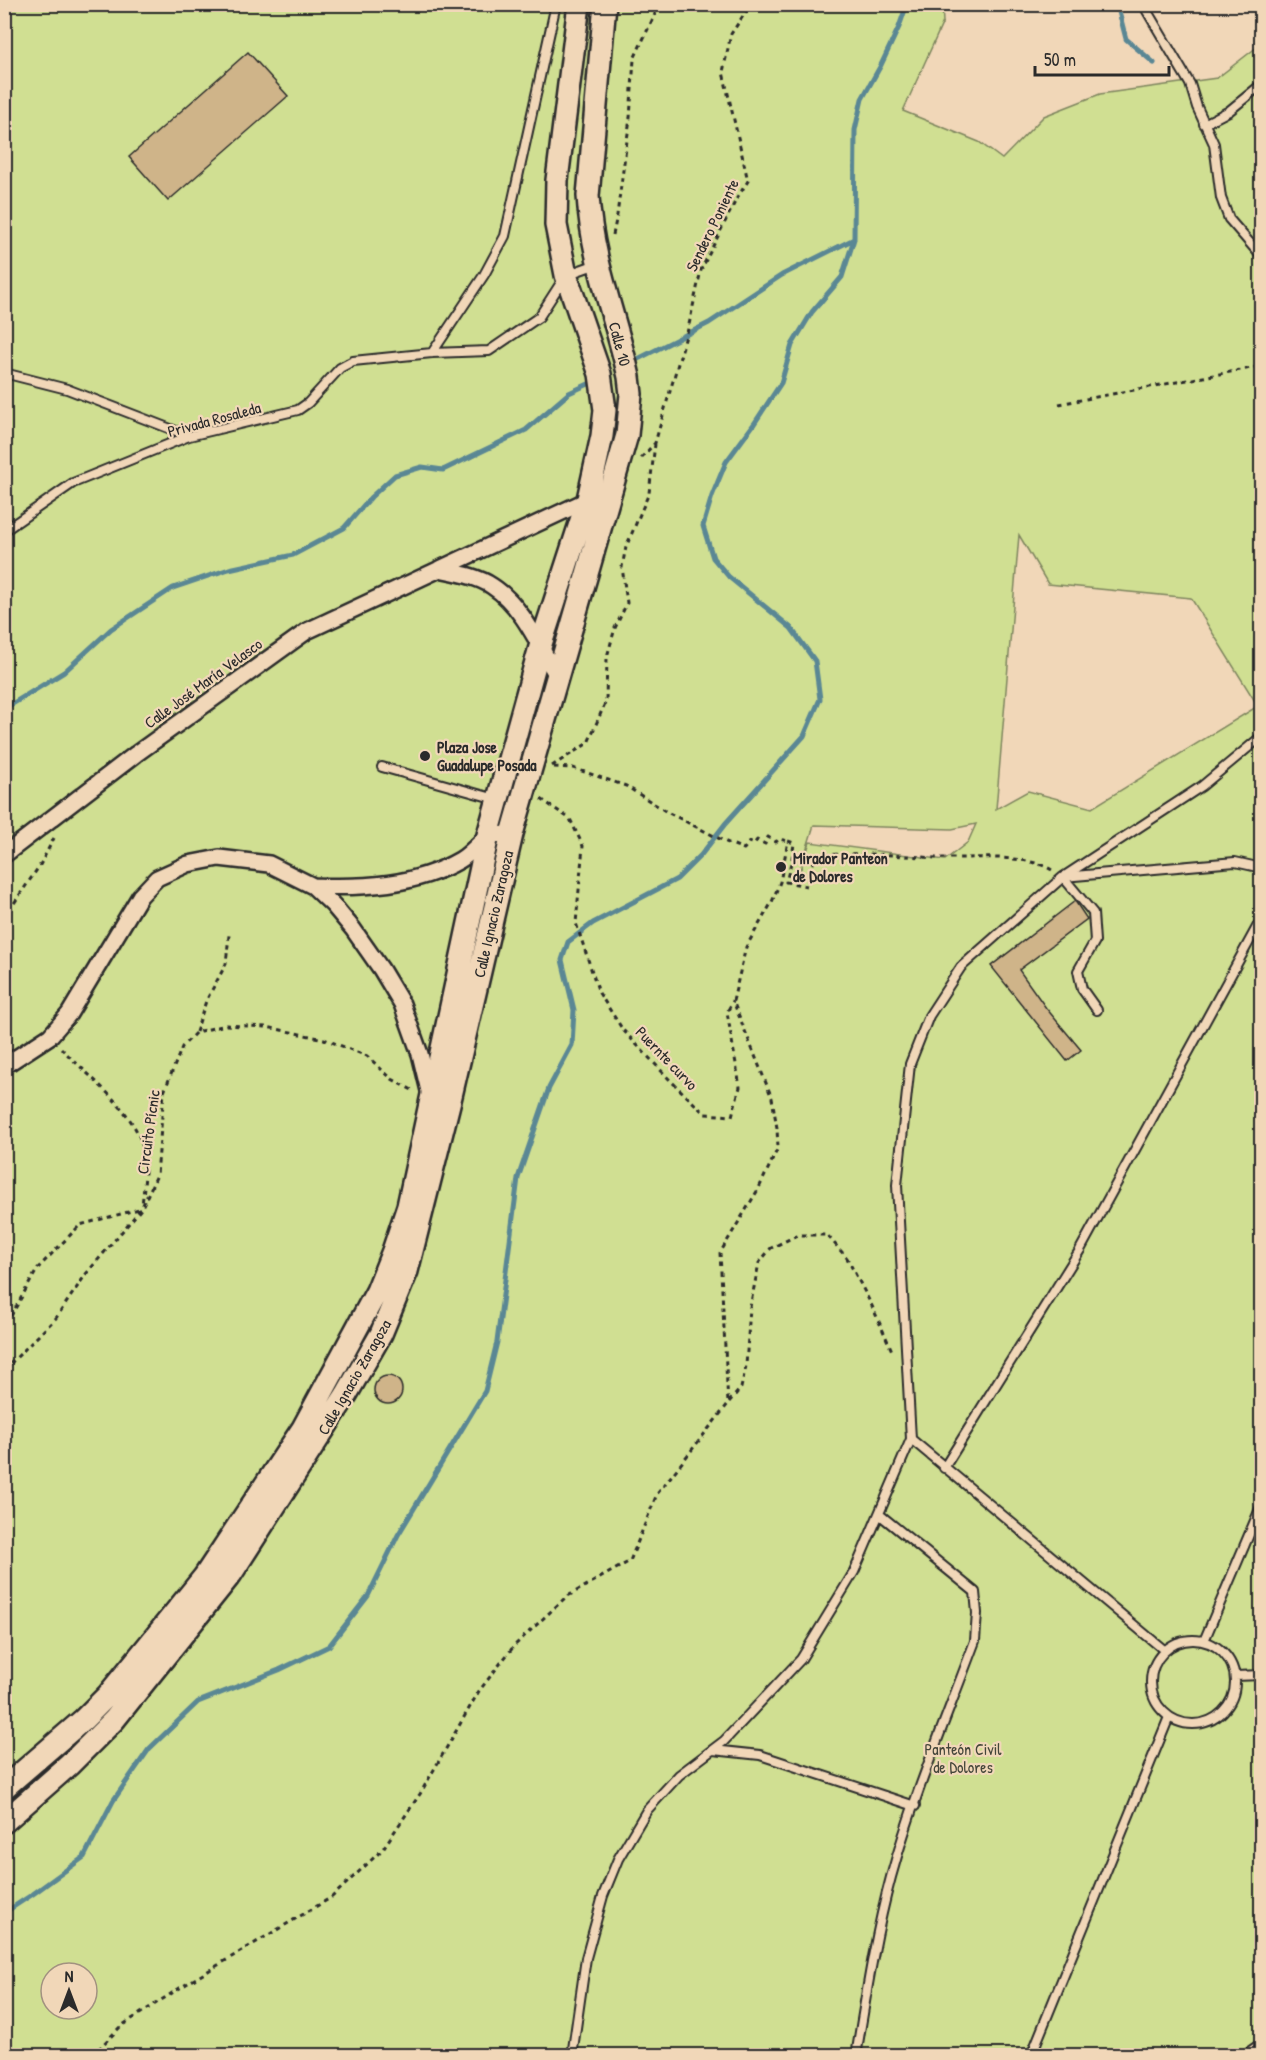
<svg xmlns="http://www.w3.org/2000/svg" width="1266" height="2060" font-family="'Patrick Hand',sans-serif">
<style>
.green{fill:#d0df92;stroke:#7e855e;stroke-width:1.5;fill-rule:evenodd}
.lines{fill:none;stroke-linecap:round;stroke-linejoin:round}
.stream{stroke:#5a8794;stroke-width:5}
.building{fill:#cfb489;stroke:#2b2b2b;stroke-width:1.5}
.lane-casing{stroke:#2b2b2b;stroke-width:12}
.street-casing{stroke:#2b2b2b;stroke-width:20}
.secondary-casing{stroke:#2b2b2b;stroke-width:26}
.path{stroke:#2b2b2b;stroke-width:3;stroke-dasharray:4.5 4.5;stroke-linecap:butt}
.lane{stroke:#f1d7b8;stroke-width:8}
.street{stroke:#f1d7b8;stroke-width:15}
.secondary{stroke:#f1d7b8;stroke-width:21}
.poi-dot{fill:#2b2b2b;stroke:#f1d7b8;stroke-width:2}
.labels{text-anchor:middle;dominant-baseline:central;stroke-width:4.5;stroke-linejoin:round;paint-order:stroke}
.street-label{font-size:16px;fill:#2b2b2b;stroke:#f1d7b8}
.poi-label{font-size:16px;font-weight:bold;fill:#2b2b2b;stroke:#f1d7b8;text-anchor:start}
.park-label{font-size:16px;fill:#44463a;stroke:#f1d7b8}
</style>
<rect width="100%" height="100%" fill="#f1d7b8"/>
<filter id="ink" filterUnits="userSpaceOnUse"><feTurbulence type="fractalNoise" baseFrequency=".0167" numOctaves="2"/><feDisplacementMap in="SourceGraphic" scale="12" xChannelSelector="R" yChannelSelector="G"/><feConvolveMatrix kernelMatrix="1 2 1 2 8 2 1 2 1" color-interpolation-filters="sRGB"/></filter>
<g filter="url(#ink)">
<!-- green -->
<path class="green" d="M5,5H942L943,22L903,111L979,142L1002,159L1044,116L1100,94L1217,78L1261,44V2055L5,2056ZM1019,535L1048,584L1191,598L1258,706L1092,808L1028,791L996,809ZM976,824L968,842L945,860L810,842L796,883L814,825L952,829ZM51,1973H87V2009H51Z"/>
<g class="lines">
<!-- stream -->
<path class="stream" d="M1117,4L1126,39L1154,63
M630,363L709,323L782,275L854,239
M4,709L64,672L111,629L173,588L229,569L293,555L344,528L371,497L395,475L422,467L443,470L526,430L569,393L595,381
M4,1913L33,1894L84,1857L113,1801L149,1749L198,1702L279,1670L329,1646L368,1596L398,1535L485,1391L497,1342L518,1178L549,1088L572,1045L574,1010L562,960L568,942L593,923L677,879L701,855L725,824L804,736L820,699L815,661L791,628L729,577L713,558L703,526L712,496L726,462L754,424L781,383L792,345L812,312L842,277L854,239L855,130L862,99L881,65L899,27L907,4"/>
</g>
<!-- building -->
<path class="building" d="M248,52L288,96L168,201L129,157Z
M1075,901L1087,919L1019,970L1046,1008L1081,1050L1067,1061L991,966Z
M374 1390a14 14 0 1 1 28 0a14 14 0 1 1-28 0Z"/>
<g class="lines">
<!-- lane casing -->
<g class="lane-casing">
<path id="lane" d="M1147,11L1190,84L1197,107L1214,144L1221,198L1229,219L1262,257
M1204,124L1229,111L1262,84
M432,353L484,275L505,236L556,4
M4,373L67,389L189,436
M4,531L73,483L189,436L298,410L308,403L340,368L353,361L432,353L489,351L539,317L566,275L597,264
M382,767L496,799
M1097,1010L1082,989L1078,971L1095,941L1093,913L1063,877L1202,786L1262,736
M911,1439L1164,1650
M944,1468L1080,1250L1262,918
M1151 1682a42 42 0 1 1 84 0a42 42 0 1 1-84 0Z
M1204,1641L1262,1504
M1235,1676L1262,1675
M713,1750L760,1755L915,1806
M572,2056L586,1958L603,1896L618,1859L647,1810L679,1775L724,1741L801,1659L854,1572L911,1439L897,1185L910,1064L929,1016L961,967L1063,877L1235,862L1262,868
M856,2056C866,1996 875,1936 891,1877C913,1797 946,1719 975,1641L977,1613L975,1592L879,1514
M1031,2056L1169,1717
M1243,2056L1262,2043"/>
</g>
<!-- street casing -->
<g class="street-casing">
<path id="street" d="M439,569C457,573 477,576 492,586C523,606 539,646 557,676
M4,855L136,754L307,631L594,497
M313,886C363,888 415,886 460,860C470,854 479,843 488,835L512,834
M4,1066L50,1036L69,1014L140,896L157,878L188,864L219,858L269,864L313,886L333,905L353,929L381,969L402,1004L420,1054L430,1095"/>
</g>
<!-- secondary casing -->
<g class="secondary-casing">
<path id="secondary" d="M4,1788L84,1719L108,1695L204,1577L303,1428L377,1291L393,1251L408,1206L488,835L540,647L588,499L602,436L605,410L600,374L566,275L556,225L557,180L579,4
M4,1822L69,1765L114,1720L231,1574L346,1395L381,1334L407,1271L451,1096L512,834L627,435L631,394L629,377C615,315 592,261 588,196L605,4"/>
</g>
<!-- path -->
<path class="path" d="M613,235L617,215L630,118L634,59L655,14L656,4
M1059,404L1262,366
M641,458L655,443L688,329L701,270L737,198L748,181L723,72L731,34L751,4
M552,766L588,743L606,701L607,657L615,628L627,603L622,567L626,547L649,493L655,444
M554,767L573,768L626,786L667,812L726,842L744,849L749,842L754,844L757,840L765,844L768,837L776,842L779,839L788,841
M541,799L570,819L583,846L576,923L599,993L623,1030L670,1080L705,1114L732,1116L740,1087L727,1012L733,1001
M4,918L40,865L54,838
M196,1032L206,1001L226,964L229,935
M61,1048C88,1076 135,1111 143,1148C147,1167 144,1186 142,1205
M4,1322L12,1314L38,1268L80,1225L139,1209
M4,1370L56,1318L86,1274L141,1209L157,1175L164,1092L182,1047L196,1032L226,1025L267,1027L324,1039L367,1056L392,1079L412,1090
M729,1402L741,1388L746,1366L750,1307L759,1263L771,1248L798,1235H827L847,1258L872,1306L893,1353
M92,2056L121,2026L183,1986L332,1897L382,1850L420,1794L479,1691L514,1646L566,1597L630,1561L657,1494L728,1404L720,1253L759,1188L778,1148L777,1128L772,1098L733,1001L746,947L772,902L780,882L788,841L794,843L792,859L786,882L807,886L815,856C857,851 898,856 939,858C973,859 1024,853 1052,870"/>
<!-- lane -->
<use href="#lane" class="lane"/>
<!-- street -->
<use href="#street" class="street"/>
<!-- secondary -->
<use href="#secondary" class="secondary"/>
</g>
</g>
<!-- markers -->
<g class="poi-dot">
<circle cx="425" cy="756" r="6"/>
<circle cx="781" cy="867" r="6"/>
</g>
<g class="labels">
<!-- street labels -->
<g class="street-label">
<text transform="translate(712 225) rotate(-64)">Sendero Poniente</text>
<text transform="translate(620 344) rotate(75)">Calle 10</text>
<text transform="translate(214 419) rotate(-15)">Privada Rosaleda</text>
<text transform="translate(203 683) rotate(-36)">Calle José María Velasco</text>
<text transform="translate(493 914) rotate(-77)">Calle Ignacio Zaragoza</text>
<text transform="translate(667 1058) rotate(46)">Puernte curvo</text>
<text transform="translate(148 1132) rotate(-82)">Circuito Pícnic</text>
<text transform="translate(354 1377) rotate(-60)">Calle Ignacio Zaragoza</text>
</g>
<!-- poi labels -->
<g class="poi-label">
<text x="437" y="747">Plaza Jose<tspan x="437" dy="18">Guadalupe Posada</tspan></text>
<text x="793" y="858">Mirador Panteon<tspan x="793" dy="18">de Dolores</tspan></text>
</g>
<!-- park labels -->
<g class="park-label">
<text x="963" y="1749">Panteón Civil<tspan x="963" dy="18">de Dolores</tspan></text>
</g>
</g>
<!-- margin -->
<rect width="1266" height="2060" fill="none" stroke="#f1d7b8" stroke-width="24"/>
<rect x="12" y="12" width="1242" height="2036" fill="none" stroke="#2b2b2b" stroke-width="2" filter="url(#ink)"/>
<!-- north arrow -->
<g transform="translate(69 1991)"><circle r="28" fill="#f1d7b8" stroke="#a29280" stroke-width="1.5"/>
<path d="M0-4.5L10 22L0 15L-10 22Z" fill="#2b2b2b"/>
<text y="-9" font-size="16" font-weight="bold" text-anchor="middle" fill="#2b2b2b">N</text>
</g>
<!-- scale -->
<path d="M1035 66v9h134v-9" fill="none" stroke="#2b2b2b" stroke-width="3"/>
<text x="1044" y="66" font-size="18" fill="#2b2b2b" stroke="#f1d7b8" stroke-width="4.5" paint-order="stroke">50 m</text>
</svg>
